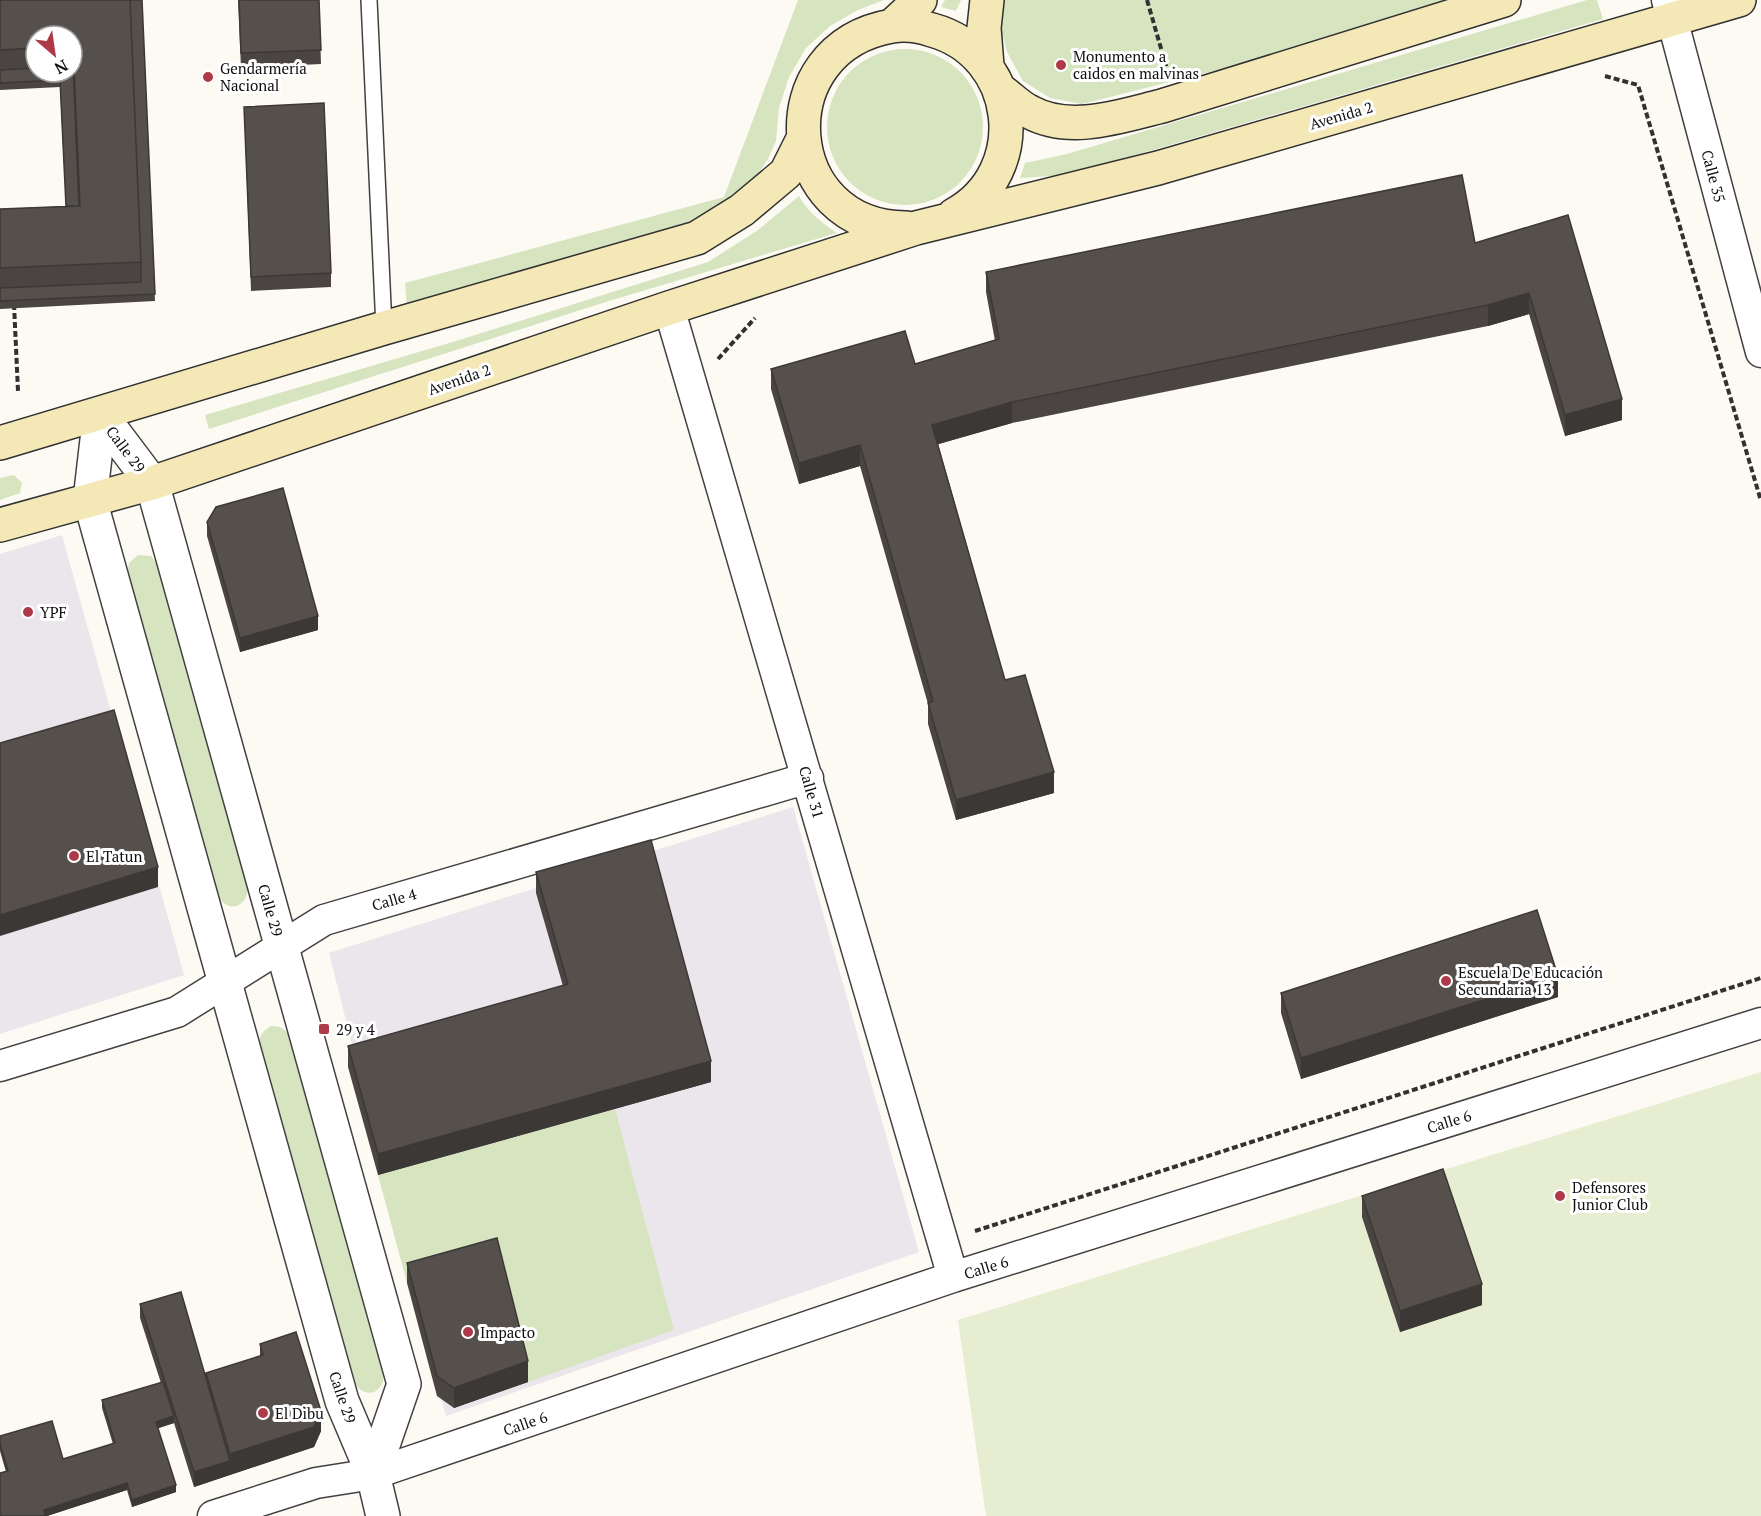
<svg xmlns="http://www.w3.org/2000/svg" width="1761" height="1516" font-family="'PT Serif',serif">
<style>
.industrial{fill:#ebe5ec}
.green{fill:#d6e4c0}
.pitch{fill:#e6edd1}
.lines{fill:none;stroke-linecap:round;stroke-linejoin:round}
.service-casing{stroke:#424242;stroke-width:18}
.minor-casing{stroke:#424242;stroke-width:33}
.tertiary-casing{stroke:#424242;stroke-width:36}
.secondary-casing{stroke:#313131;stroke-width:36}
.path{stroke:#313131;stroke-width:4;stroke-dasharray:6 3;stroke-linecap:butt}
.service{stroke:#fff;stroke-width:15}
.minor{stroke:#fff;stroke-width:30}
.tertiary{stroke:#fff;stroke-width:33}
.secondary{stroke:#f5e8b7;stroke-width:33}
.wall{fill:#4a4542;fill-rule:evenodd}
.shaded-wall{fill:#3c3836}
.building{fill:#56504d;stroke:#3c3836;stroke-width:1.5}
.poi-dot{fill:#ae3949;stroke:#fff;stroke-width:2}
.labels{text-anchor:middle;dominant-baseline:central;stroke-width:6;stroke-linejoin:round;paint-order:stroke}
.poi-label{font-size:15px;fill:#0f0f0f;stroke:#fff;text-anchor:start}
.street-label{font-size:15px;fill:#0f0f0f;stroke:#fff}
</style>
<rect width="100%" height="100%" fill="#fdfaf3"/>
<!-- industrial -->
<path class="industrial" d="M62,535L184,975L0,1034V554Z
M793,807L919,1252L446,1416L329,953Z"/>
<!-- green -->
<path class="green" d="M798,0H884L858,10L830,26L806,48L789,77L779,108L776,141L768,159L752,183L696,225L407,307L405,283L724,197Z
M945,0H961L956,11L941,7Z
M1002,0H1462L1309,47L1082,104L1050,98L1023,81L1007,52L1002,33Z
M1587,0H1597L1603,19L1067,175L1020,178L1025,163L1067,154Z
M827 127a78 78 0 1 1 156 0a78 78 0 1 1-156 0Z
M799,196C807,211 823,224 837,233L609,301L209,429L205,415L456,341L708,262L758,230Z
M14,475L22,483L20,493L0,500V478Z
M138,555L151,556L159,566L248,886C248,908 228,914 217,895L127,575L129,563Z
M271,1026C281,1026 285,1029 290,1037L384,1373C384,1395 364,1400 353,1381L259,1046C259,1036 262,1032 271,1026Z
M615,1109L674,1330L528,1382L407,1283L378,1175Z"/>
<!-- pitch -->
<path class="pitch" d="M1761,1072V1516H986L958,1320Z"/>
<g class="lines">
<!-- service casing -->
<g class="service-casing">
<path id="service" d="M369,0L384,328"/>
</g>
<!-- minor casing -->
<g class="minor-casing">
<path id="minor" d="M1667,0L1761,352
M669,308L953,1277
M0,1066L177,1012L324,920L808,778
M213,1516L316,1483L373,1474L953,1277L1761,1023"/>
</g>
<!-- tertiary casing -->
<g class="tertiary-casing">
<path id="tertiary" d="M100,414L90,500L342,1401L373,1474L383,1516
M100,414L152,483L404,1384L373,1474"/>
</g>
<!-- secondary casing -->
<g class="secondary-casing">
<path id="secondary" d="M987,0L984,28L987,66
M893,25L920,0
M1000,90C1010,97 1019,107 1030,112C1070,134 1121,116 1162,106L1504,0
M906,228C779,228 765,48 892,26C905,24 920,26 932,30C1019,54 1033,172 954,215
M0,443L384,328L697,238L742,210L786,173L803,139
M0,525L152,483L669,308L916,228L1158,168L1739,0"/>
</g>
<!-- path -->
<path class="path" d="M1147,0L1167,69
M1605,76L1638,85L1761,501
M14,304L18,391
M718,359L755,318
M975,1231L1761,978"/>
<!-- service -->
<use href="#service" class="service"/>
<!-- minor -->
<use href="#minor" class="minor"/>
<!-- tertiary -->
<use href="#tertiary" class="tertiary"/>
<!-- secondary -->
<use href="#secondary" class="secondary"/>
</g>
<!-- wall -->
<path class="wall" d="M0,0H142L155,301L0,309V209L66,206L60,87L0,90ZM36,36H72V72H36Z
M238,0H319L321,64L241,68Z
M244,107L331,273V287L251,291Z
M1568,215L1622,420L1565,436L1529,314L1488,326L1012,423L938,444L1005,680L1054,793L956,820L928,724V704L860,466L799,484L771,389V369L915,364L995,341L986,292V272L1475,243Z
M207,522L318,630L240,652L207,536Z
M536,872L711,1082L378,1175L348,1067V1046L563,986L536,893Z
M1281,993L1558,997L1301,1079L1281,1013Z
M1362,1196L1482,1305L1400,1332L1362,1217Z
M407,1263L528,1382L454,1408L437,1396L407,1283Z
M140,1304L206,1380V1373L260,1356V1344L321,1431L314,1447L194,1487L174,1423L158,1428L176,1492L132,1507L127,1490L47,1516H0L6,1472L0,1451V1436L63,1459L113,1444L102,1408V1400L161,1383L140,1318Z"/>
<!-- shaded-wall -->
<path class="shaded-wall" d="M1529,293V314L1488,326V305Z
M1622,399V420L1565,436V415Z
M1012,402V423L932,446V425Z
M860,445V466L799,484V463Z
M318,616V630L240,652V638Z
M1054,772V793L956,820V800Z
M158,867V887L0,936V915Z
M1558,976V997L1301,1079V1058Z
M711,1061V1082L378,1175V1154Z
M1482,1284V1305L1400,1332V1311Z
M528,1361V1382L454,1408V1388Z
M321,1411V1431L314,1447L194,1487V1472L230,1461V1454Z
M174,1416V1423L156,1429V1422Z
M127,1483V1490L47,1516H44V1510Z
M176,1485V1492L132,1507V1500Z"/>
<!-- building -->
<path class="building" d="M0,0H130L141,262L0,268V209L80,206L73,46H72V36H36V48L0,50Z
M130,0H142L155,294L0,301V288L141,282V262Z
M239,0H319L321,50L241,53Z
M72,66H73L79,206H66L60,80L0,83V70L36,68V72H72Z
M324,103L331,273L251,277L244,107Z
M1462,175L1475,243L1568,215L1622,399L1565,415L1529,293L1488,305L1012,402L932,425L1005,680L1025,675L1054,772L956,800L928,703L933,701L860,445L799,463L771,369L905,331L915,364L999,339L986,272Z
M283,488L318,616L240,638L207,522L216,507Z
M114,710L158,867L0,915V743Z
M651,840L711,1061L378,1154L348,1046L568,984L536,872Z
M1537,910L1558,976L1301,1058L1281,993Z
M1443,1169L1482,1284L1400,1311L1362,1196Z
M497,1238L528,1361L454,1388L437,1376L407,1263Z
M181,1292L230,1461L194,1472L140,1304Z
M296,1332L321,1411L314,1427L230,1454L206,1373L263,1355L260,1344Z
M163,1382L174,1416L156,1422L176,1485L132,1500L127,1483L44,1510L45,1516H0V1473L8,1471L0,1444V1436L52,1421L63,1459L115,1443L102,1400Z"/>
<!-- markers -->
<g class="poi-dot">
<circle cx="1061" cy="65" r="6"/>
<circle cx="208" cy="77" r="6"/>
<circle cx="28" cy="612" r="6"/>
<circle cx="74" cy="856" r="6"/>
<circle cx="1446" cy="981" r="6"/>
<rect x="318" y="1023" width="12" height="12" rx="3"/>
<circle cx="1560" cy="1196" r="6"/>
<circle cx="468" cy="1332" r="6"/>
<circle cx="263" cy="1413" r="6"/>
</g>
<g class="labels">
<!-- poi labels -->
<g class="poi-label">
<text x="1073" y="56">Monumento a<tspan x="1073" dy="17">caidos en malvinas</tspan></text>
<text x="220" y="68">Gendarmería<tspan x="220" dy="17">Nacional</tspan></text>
<text x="40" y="612">YPF</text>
<text x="86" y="856">El Tatun</text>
<text x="1458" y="972">Escuela De Educación<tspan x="1458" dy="17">Secundaria 13</tspan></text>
<text x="336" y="1029">29 y 4</text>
<text x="1572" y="1187">Defensores<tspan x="1572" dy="17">Junior Club</tspan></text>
<text x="480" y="1332">Impacto</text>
<text x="275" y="1413">El Dibu</text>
</g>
<!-- street labels -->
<g class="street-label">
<text transform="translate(1341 115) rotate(-16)">Avenida 2</text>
<text transform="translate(1714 176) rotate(75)">Calle 35</text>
<text transform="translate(459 379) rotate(-19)">Avenida 2</text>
<text transform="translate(126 449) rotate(53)">Calle 29</text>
<text transform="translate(812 792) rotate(74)">Calle 31</text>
<text transform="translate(394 899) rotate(-16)">Calle 4</text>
<text transform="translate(271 910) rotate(74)">Calle 29</text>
<text transform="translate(1449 1121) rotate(-17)">Calle 6</text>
<text transform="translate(986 1267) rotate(-17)">Calle 6</text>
<text transform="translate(343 1397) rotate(71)">Calle 29</text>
<text transform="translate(525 1423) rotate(-19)">Calle 6</text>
</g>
</g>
<!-- north arrow -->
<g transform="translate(54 54) rotate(151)"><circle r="28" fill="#ffffff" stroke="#9f9f9f" stroke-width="1.5"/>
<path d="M0-4.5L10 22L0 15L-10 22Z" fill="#ae3949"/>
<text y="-9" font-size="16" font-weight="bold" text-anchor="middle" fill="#0f0f0f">N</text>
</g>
</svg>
